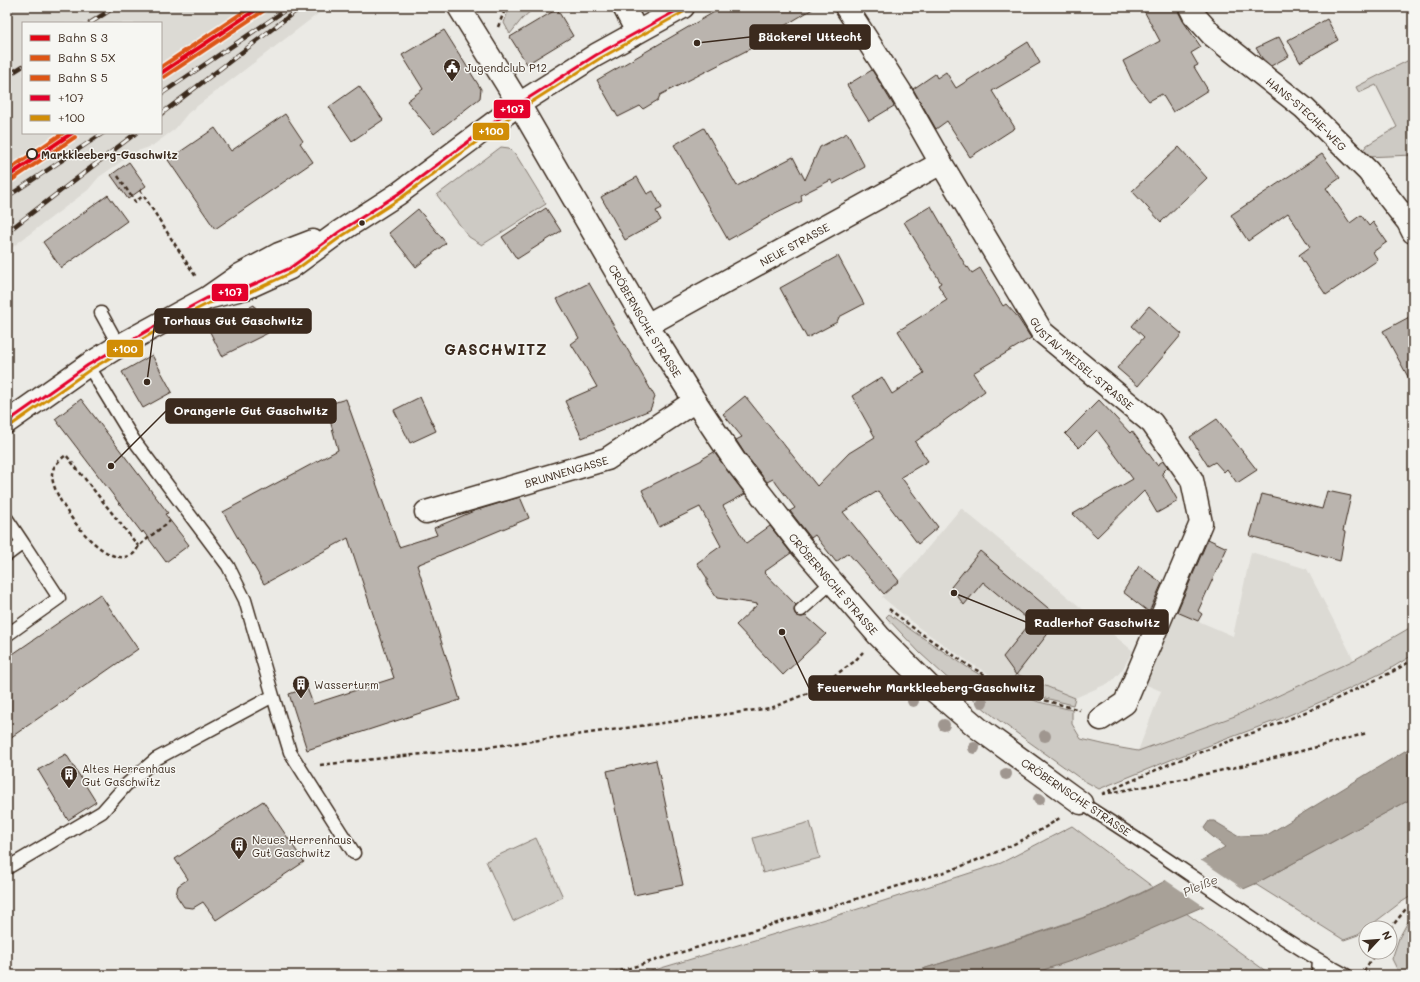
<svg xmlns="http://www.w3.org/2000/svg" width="1420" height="982" font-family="Mali,sans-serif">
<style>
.built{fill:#dcdad4;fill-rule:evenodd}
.green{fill:#cdcac4;stroke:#847a71}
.water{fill:#a8a198;stroke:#7c7167}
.pier{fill:#ebeae5}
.building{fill:#bab4ae;stroke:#3b2a1e}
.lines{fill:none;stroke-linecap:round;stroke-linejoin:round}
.lane-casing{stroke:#3b2a1e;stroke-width:15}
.street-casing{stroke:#3b2a1e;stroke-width:25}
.secondary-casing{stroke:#3b2a1e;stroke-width:25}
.path{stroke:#3b2a1e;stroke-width:2.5;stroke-dasharray:4 3;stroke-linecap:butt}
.lane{stroke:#f6f6f2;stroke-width:12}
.street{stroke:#f6f6f2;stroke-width:22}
.secondary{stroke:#f6f6f2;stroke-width:22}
.rail-casing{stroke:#3b2a1e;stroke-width:4.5}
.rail{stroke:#f6f6f2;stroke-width:3;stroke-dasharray:9;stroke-linecap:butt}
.bus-1-casing{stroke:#f6f6f2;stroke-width:6}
.bus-2-casing{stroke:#f6f6f2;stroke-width:6}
.bus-1{stroke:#e4002b;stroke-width:3}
.bus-2{stroke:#d18d06;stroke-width:3}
.rail-1-casing{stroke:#f6f6f2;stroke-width:7}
.rail-2-casing{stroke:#f6f6f2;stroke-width:7}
.rail-3-casing{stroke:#f6f6f2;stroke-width:7}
.rail-1{stroke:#e30614;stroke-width:4}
.rail-2{stroke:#dd5413;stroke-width:4}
.rail-3{stroke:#dd5413;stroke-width:4}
.tree{fill:#9f968f}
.stop-dot{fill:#f6f6f2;stroke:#3b2a1e;stroke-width:2}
.bus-dot{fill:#3b2a1e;stroke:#f6f6f2;stroke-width:1.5}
.labels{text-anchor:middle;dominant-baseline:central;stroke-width:3;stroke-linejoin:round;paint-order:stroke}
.poi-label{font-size:11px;fill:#3b2a1e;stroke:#f6f6f2;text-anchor:start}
.street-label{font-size:11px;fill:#3b2a1e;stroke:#f6f6f2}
.stop-label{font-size:11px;font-weight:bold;fill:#3b2a1e;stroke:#f6f6f2;text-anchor:start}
.water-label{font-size:12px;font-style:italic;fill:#615449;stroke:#f6f6f2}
.district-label{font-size:15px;font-weight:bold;letter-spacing:1px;fill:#3b2a1e;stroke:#f6f6f2}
.leader{fill:none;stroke:#3b2a1e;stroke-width:1.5}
.callout-dot{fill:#3b2a1e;stroke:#f6f6f2;stroke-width:1.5}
.callout{fill:#3b2a1e;stroke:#3b2a1e;stroke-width:1.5}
.callout-label{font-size:12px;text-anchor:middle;font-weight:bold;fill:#fff}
.line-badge{stroke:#f6f6f2;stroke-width:1.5}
.badge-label{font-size:11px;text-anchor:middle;font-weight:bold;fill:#fff}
</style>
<rect width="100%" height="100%" fill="#ebeae5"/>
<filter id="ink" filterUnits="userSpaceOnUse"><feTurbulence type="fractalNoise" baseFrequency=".025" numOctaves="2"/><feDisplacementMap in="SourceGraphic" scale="8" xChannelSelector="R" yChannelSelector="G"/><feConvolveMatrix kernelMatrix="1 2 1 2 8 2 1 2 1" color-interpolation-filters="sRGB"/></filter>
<g filter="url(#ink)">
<!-- built -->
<path class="built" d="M7,7H334L329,11L319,13L188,113L175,129L152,146L135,152L99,177L88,190L7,251ZM23,23H161V133H23Z
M961,508L1133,651L1122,670L1111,682L1075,698L1017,674L1009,686L972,664L918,627L882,597L910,569Z
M1251,552L1307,569L1354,660L1235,716L1138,751L1161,691L1142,683L1175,611L1233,636Z"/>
<!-- green -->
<path class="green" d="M509,7H535L522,19L510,34L504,23Z
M1413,58V155L1365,157L1361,153L1367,145L1397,127L1376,85L1359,93L1356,87Z
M501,147L509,148L516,155L546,204L482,245L469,237L437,195Z
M889,614L914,632L970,669L1006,690L1039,702L1072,710V724L1081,739L1115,747L1138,751L1235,716L1354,660L1413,626V655L1388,670L1332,697L1280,719L1173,759L1099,789L1081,779L997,719L955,685L920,653L886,617Z
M1016,674L1075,698L1073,705L1041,697L1009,686Z
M1413,798V895L1400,903L1358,935L1344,940L1255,884Z
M810,822L820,858L763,873L753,838Z
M1072,826L1153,887L1108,909L1034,934L904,975H638L868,906L1001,863Z
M536,838L563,897L513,921L486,861Z
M1186,913L1267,972L1265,975H1028C1082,957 1134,936 1186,913Z
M1413,916V975H1400L1392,959L1399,938L1410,918Z"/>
<!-- water -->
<path class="water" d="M1413,746V798L1255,884L1135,936L1071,961L1028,975H904C971,953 1040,935 1107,909C1147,893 1188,868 1225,847L1207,832L1204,828L1209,821H1214L1239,836L1267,835Z"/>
<!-- pier -->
<path class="pier" d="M1199,859L1245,890L1205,907L1164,879Z"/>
<!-- building -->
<path class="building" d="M723,7H816L774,32L775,36L660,95L658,100L643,109L640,106L618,117L597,80Z
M1142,7H1176L1183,21L1201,47L1191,53L1198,65L1194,67L1208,90L1173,112L1162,94L1149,101L1132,80L1123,61L1160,41Z
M557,9L573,36L527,64L510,37Z
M1327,19L1338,40L1300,62L1288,40Z
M444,30L481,89L480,98L434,134L407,101L423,89L402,55Z
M1279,37L1289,56L1271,66L1262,58L1256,48Z
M1028,42L1040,63L992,91L1015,128L970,157L947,121L936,129L913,89L935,74L937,78L946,72L956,88Z
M872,70L894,106L869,121L847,85Z
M359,86L383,120L352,141L329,107Z
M285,114L303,141L300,143L313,162L215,229L168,160L215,128L231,151Z
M704,128L737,186L793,157L805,180L820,147L847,133L865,167L833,184L831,180L801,195L802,201L771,216L728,240L674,145Z
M1179,147L1207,178L1161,222L1132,191Z
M1322,154L1340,178L1326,188L1350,223L1361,215L1369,226L1373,222L1387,242L1373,252L1378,260L1326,295L1299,255L1310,247L1288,213L1248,241L1231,215Z
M129,162L146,186L128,199L111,175Z
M637,177L647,194L653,191L662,208L656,211L661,220L625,240L601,197Z
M108,195L127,221L61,268L43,242Z
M931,206L967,268L968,267L972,273L980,268L1003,306L1006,304L1016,315L1031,338L973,373L985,391L915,442L928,461L901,477L938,527L918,544L878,491L843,512L899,581L884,594L848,553L836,562L815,535L811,538L790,511L795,508L773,479L767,482L745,454L736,440L742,437L723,414L745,396L817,486L849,453L875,437L852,396L882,377L892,394L924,373L898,331L947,300L938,285L941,283L904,222Z
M546,208L561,231L517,259L502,237Z
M418,209L446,243L416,267L389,233Z
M838,256L864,304L839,317L837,322L807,338L780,288Z
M589,283L655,397L650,410L582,438L565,401L597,387L585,366L571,344L579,338L557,299Z
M254,305L268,333L222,356L208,328Z
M1149,306L1182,334L1138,386L1117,368L1144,337L1132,326Z
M1413,315V386L1383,331Z
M152,355L172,392L143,408L122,372Z
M420,397L436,431L410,443L394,410Z
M81,399L168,513L165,514L189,545L166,562L143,531L142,533L55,419Z
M346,399L399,547L437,535L434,528L474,511L520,497L529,518L417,565L460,700L307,750L289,694L307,688L313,704L394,678L348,538L264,584L223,512L338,450L326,405Z
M1099,400L1130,433L1132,431L1157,465L1163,461L1168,467L1162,473L1178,501L1157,513L1144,491L1097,537L1073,514L1133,479L1097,430L1079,448L1065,434Z
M1217,419L1257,470L1237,483L1227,469L1224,472L1215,462L1208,466L1190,437Z
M714,452L745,494L723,506L746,543L770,526L791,553L764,572L796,605L794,611L796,615L802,617L806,616L826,634L783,675L736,625L758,604L717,598L707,584V578L697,563L721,546L700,507L659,527L642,490L702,460V459Z
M1327,491L1351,496L1343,531L1345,532L1340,561L1250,536L1262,494L1322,509Z
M1208,539L1227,548L1198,611L1202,614L1198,621L1177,612Z
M980,551L1060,618L1016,675L1003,657L1031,622L983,582L964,605L951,587Z
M1139,566L1162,583L1149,612L1123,592Z
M100,594L138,649L7,740V658Z
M66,754L96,802L68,820L38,770Z
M656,760L683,885L634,895L607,771Z
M263,801L304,862L216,920L203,902L193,908L184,907L176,895L178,886L188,879L175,859Z"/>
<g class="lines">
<!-- lane casing -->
<g class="lane-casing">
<path id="lane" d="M101,313L119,346
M7,519L23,543L7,555
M801,610L832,582
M7,635L59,598L23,543
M273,696L290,752L354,853
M1081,803C1128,832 1174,864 1220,895C1262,924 1302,952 1346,975
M7,868L102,812L126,785L156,759L273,696L245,600L228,566L133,439L88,365
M1318,975L1319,960"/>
</g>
<!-- street casing -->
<g class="street-casing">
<g id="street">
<path id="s1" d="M459,7L519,104L647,325L695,401L735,461L802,547L879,636L931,688L978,728L1081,803"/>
<path d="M624,7L637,32"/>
<path id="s2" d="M846,7L900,91L941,163L1042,332L1152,423L1192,480L1201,523L1125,703L1101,719"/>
<path id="s3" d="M1190,7L1194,15L1212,35L1304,108L1368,171L1408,222L1413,232"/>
<path id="s4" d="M647,325L941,163"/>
<path id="s5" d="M426,512L607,459L695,401"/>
</g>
</g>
<!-- secondary casing -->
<g class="secondary-casing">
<path id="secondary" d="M207,298L246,288L290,268L339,232L398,194L519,104L596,55L683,7
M7,422L88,365L119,346L207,298L240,275L279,254L313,241"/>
</g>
<!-- path -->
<path class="path" d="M498,27L506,7
M118,176L135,202L143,196
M140,190L196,277
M139,547L66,455C60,460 53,465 52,474C51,498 98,562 125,557C128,556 132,555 133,554C136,552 137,549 139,546C149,537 160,529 170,521
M889,609L916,630L971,667L1008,688L1040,699L1080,710
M320,765L488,747L771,708L813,691L855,661L863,652
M1102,794L1174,762L1282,722L1334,700L1390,673L1413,660
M1102,794C1191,779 1280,758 1367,733
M1390,929L1405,910L1413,906
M1364,971L1376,952
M607,975L954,869C991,855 1028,840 1061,817"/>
<!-- lane -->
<use href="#lane" class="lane"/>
<!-- street -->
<use href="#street" class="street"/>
<!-- secondary -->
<use href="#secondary" class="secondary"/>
<!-- rail casing -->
<g class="rail-casing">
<path id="rail" d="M90,23L115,7
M7,76L23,66
M161,94L290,7
M161,114L301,7
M7,197L103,133
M7,232L136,133"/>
</g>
<!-- rail -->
<use href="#rail" class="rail"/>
<!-- bus-1 casing -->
<g class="bus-1-casing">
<path id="bus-1" d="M7,422L88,365L166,320L207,298L246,288L290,268L339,232L398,194L519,104L596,55L683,7"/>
</g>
<!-- bus-2 casing -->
<g class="bus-2-casing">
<path id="bus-2" d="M10,426L91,369L168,324L209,303L248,293L293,272L342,236L401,198L522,108L599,59L685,11"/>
</g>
<!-- bus-1 -->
<use href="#bus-1" class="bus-1"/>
<!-- bus-2 -->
<use href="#bus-2" class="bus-2"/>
<!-- rail-1 casing -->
<g class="rail-1-casing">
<path id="rail-1" d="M161,73L260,7
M7,177L72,133"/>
</g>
<!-- rail-2 casing -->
<g class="rail-2-casing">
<path id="rail-2" d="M164,77L263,11
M10,181L75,137"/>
</g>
<!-- rail-3 casing -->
<g class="rail-3-casing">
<path id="rail-3" d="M161,67L251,7
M7,171L63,133"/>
</g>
<!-- rail-1 -->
<use href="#rail-1" class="rail-1"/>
<!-- rail-2 -->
<use href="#rail-2" class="rail-2"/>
<!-- rail-3 -->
<use href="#rail-3" class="rail-3"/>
</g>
<!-- trees -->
<g class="tree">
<circle cx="913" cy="701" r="6"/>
<circle cx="982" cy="702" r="6"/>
<circle cx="944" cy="725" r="6"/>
<circle cx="1045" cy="736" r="6"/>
<circle cx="974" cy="748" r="6"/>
<circle cx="1006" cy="774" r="6"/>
<circle cx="1039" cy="799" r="6"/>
</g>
</g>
<!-- icons -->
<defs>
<g id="civic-pin" transform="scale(0.9)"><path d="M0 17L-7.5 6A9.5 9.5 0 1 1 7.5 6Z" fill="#3b2a1e" stroke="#f6f6f2"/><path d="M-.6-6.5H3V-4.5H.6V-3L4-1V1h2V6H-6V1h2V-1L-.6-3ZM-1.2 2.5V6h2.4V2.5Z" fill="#fff"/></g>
<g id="building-pin" transform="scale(0.9)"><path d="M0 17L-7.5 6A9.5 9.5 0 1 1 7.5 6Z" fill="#3b2a1e" stroke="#f6f6f2"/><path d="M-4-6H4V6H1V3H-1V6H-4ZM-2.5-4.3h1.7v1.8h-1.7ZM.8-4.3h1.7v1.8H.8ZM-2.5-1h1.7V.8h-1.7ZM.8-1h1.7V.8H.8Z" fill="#fff"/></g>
</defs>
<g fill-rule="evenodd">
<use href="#civic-pin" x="452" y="67"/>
<use href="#building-pin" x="301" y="684"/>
<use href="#building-pin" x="69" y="774"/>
<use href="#building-pin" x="239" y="845"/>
</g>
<!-- markers -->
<circle class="stop-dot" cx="32" cy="154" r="5"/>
<circle class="bus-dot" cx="362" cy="223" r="3.5"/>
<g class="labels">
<!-- poi labels -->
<g class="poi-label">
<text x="465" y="67">Jugendclub P12</text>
<text x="314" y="684">Wasserturm</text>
<text x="82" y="768">Altes Herrenhaus<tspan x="82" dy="13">Gut Gaschwitz</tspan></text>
<text x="252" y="839">Neues Herrenhaus<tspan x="252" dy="13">Gut Gaschwitz</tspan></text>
</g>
<!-- street labels -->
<g class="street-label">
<text stroke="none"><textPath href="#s3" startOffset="159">HANS-STECHE-WEG</textPath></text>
<text stroke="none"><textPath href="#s4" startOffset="168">NEUE STRASSE</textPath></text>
<text stroke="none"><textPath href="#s1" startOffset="365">CRÖBERNSCHE STRASSE</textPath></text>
<text stroke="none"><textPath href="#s2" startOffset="430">GUSTAV-MEISEL-STRASSE</textPath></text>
<text stroke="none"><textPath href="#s5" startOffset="146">BRUNNENGASSE</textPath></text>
<text stroke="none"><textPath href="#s1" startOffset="689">CRÖBERNSCHE STRASSE</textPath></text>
<text transform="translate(1076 797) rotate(34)">CRÖBERNSCHE STRASSE</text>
</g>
<!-- stop labels -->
<g class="stop-label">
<text x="41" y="154">Markkleeberg-Gaschwitz</text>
</g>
<!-- water labels -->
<g class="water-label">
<text transform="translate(1200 885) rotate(-23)">Pleiße</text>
</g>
<!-- district labels -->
<g class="district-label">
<text x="496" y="349">GASCHWITZ</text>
</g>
</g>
<!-- callouts -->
<path class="leader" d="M697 43L750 37M147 382L155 321M111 466L166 411M954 593L1026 622M782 632L809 688"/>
<g class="callout-dot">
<circle cx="697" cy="43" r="4"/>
<circle cx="147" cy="382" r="4"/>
<circle cx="111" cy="466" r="4"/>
<circle cx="954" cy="593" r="4"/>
<circle cx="782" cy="632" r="4"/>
</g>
<g class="callout">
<rect x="750" y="25" width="120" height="24" rx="4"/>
<rect x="155" y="309" width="156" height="24" rx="4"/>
<rect x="166" y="399" width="170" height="24" rx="4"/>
<rect x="1026" y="610" width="142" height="24" rx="4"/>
<rect x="809" y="676" width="234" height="24" rx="4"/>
</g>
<g class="callout-label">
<text x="810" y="41">Bäckerei Uttecht</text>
<text x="233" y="325">Torhaus Gut Gaschwitz</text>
<text x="251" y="415">Orangerie Gut Gaschwitz</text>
<text x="1097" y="627">Radlerhof Gaschwitz</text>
<text x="926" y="692">Feuerwehr Markkleeberg-Gaschwitz</text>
</g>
<g class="line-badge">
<rect x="493" y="99" width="38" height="20" rx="4" fill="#e4002b"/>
<rect x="472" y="122" width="38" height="19" rx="4" fill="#d18d06"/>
<rect x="211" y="283" width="38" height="19" rx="4" fill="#e4002b"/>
<rect x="106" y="339" width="38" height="19" rx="4" fill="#d18d06"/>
</g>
<g class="badge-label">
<text x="512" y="113">+107</text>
<text x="491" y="135">+100</text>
<text x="230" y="296">+107</text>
<text x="125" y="353">+100</text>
</g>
<!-- margin -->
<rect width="1420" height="982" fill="none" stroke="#f6f6f2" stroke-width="24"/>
<rect x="12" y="12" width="1396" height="958" fill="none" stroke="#3b2a1e" stroke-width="1.5" filter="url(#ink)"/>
<!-- legend -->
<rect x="22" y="22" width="140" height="112" fill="#f6f6f2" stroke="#aba49d"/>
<rect x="30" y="35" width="20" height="6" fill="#e30614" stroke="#aba49d"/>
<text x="58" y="42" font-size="12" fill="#3b2a1e">Bahn S 3</text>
<rect x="30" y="55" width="20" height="6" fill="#dd5413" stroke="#aba49d"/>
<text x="58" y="62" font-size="12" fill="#3b2a1e">Bahn S 5X</text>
<rect x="30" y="75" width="20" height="6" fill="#dd5413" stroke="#aba49d"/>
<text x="58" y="82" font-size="12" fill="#3b2a1e">Bahn S 5</text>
<rect x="30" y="95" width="20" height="6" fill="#e4002b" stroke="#aba49d"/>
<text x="58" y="102" font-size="12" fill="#3b2a1e">+107</text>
<rect x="30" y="115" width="20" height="6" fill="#d18d06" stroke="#aba49d"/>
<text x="58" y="122" font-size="12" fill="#3b2a1e">+100</text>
<!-- north arrow -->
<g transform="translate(1378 940) rotate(64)"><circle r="19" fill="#f6f6f2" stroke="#aba49d"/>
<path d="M0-3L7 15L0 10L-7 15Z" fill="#3b2a1e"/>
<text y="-6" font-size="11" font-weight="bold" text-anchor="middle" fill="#3b2a1e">N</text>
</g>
</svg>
